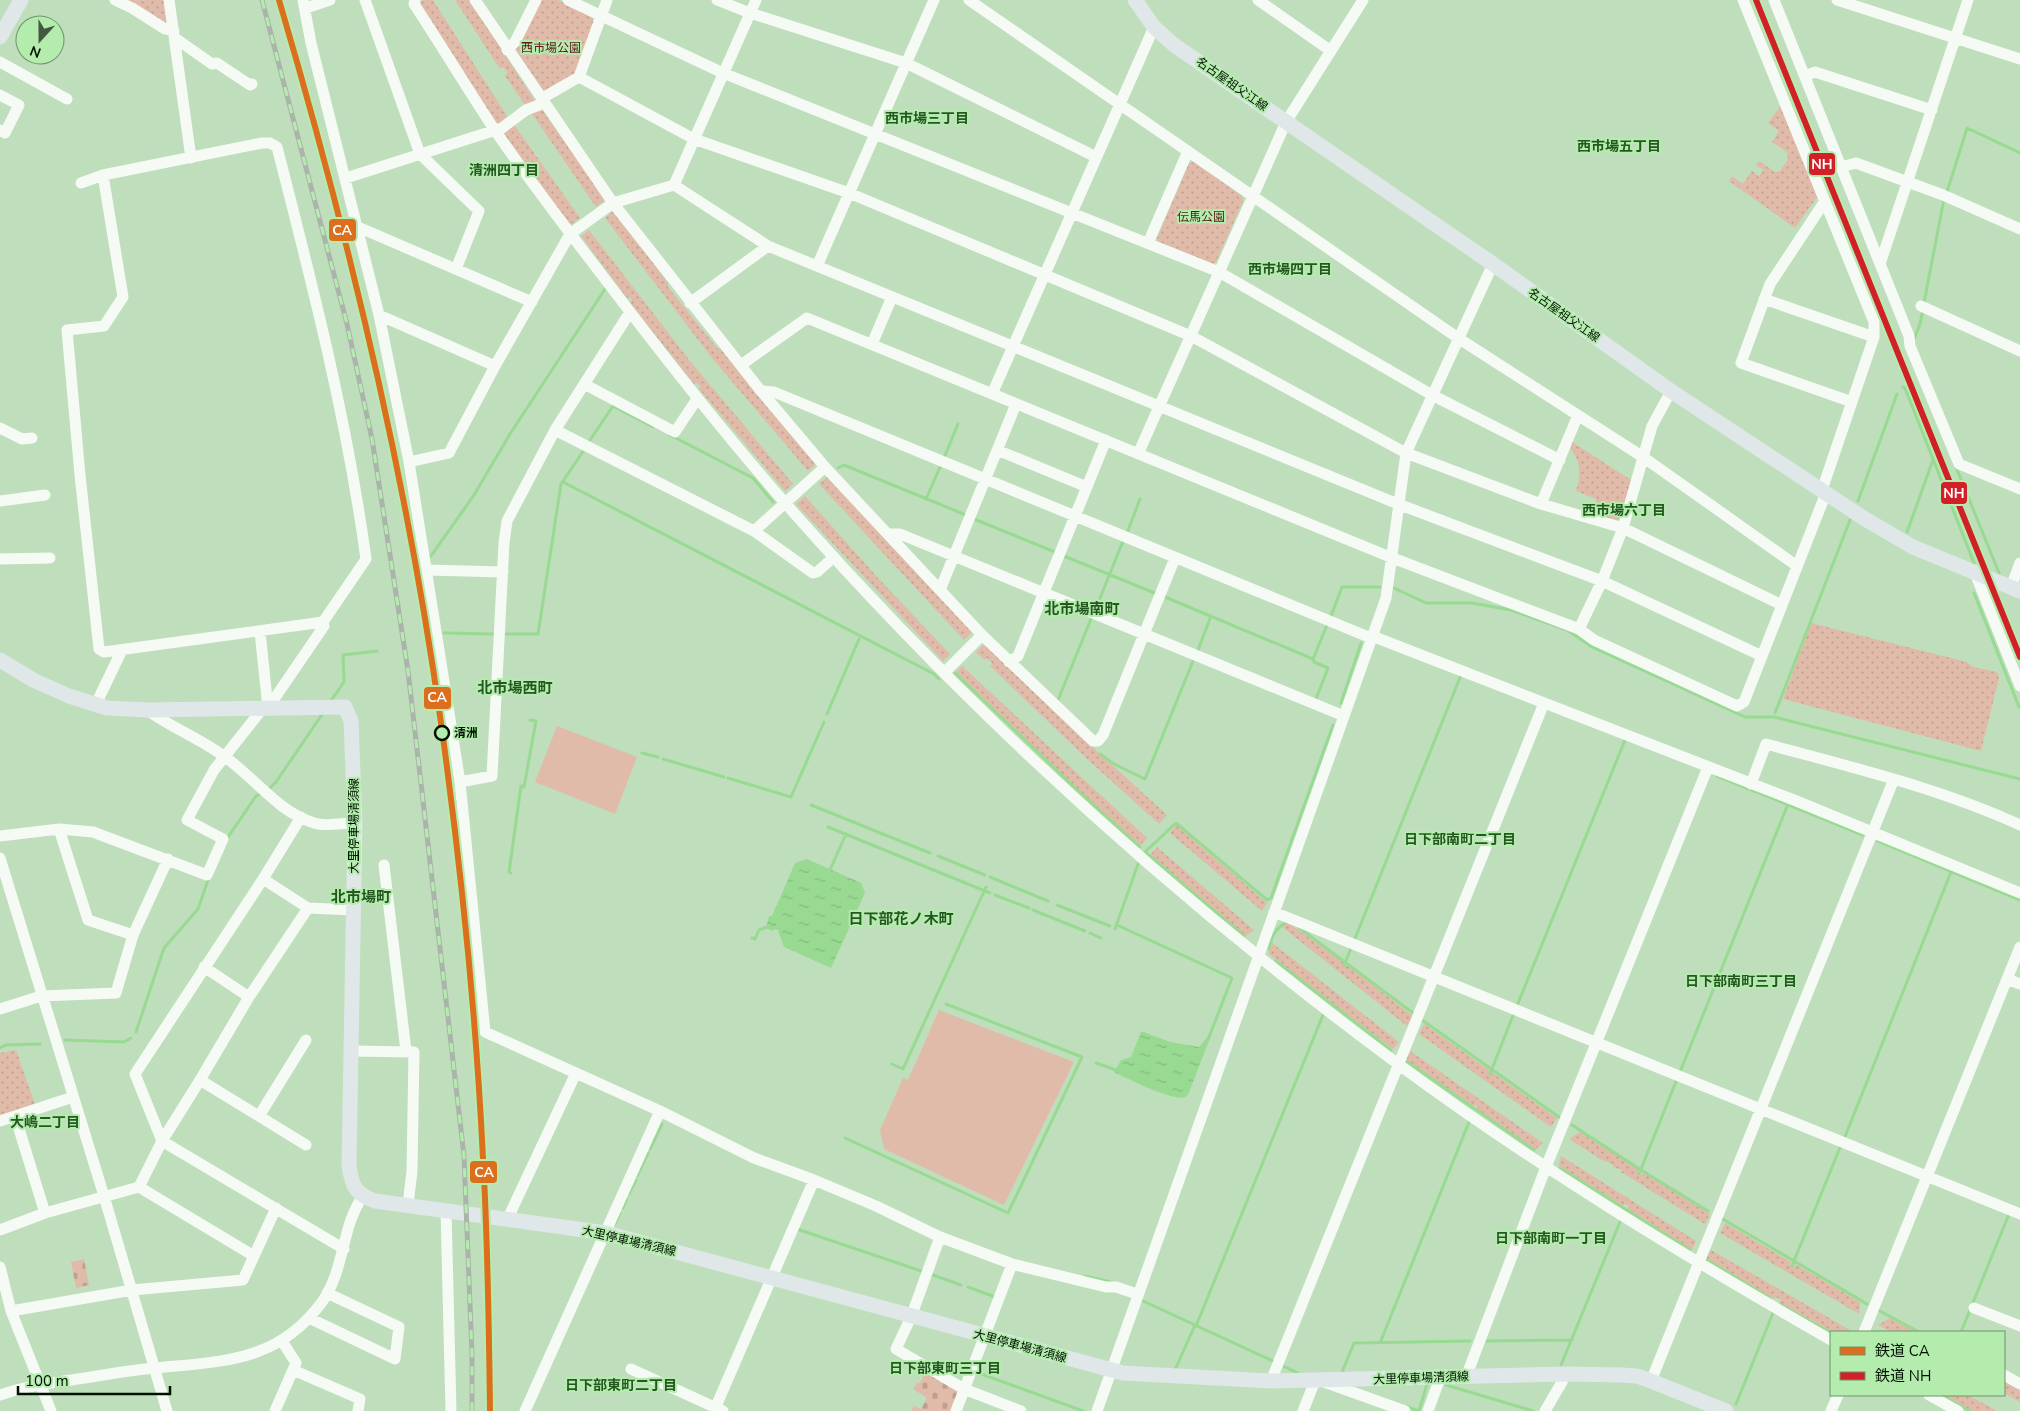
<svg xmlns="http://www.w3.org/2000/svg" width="2020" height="1411" font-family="'Nunito Sans','Noto Sans JP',sans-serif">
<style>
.grass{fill:url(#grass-dots)}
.cemetery{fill:url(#cemetery-stones)}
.garden{fill:#e1bbaa}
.water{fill:url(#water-ripples)}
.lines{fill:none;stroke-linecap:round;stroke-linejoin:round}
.stream{stroke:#98da92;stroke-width:3}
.minor{stroke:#f5faf5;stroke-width:11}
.major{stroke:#dfe7e8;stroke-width:15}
.rail-casing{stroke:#abb4ab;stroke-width:5}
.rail{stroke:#b4ecae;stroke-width:3;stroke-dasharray:9;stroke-linecap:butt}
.rail-1-casing{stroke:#b4ecae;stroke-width:10}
.rail-2-casing{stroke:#b4ecae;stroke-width:10}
.rail-1{stroke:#dc6f1e;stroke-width:6}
.rail-2{stroke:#d12027;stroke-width:6}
.stop-dot{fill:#b4ecae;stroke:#010;stroke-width:2.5}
.labels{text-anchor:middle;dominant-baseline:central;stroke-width:4;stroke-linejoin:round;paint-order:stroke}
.park-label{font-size:12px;fill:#5f1519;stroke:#b4ecae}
.street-label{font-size:12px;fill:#010;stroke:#b4ecae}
.stop-label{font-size:12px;font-weight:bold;fill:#010;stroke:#b4ecae;text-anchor:start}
.neighbourhood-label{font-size:14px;font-weight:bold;fill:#255821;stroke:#b4ecae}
.quarter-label{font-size:15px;font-weight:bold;fill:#255821;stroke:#b4ecae}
.line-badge{stroke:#b4ecae;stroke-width:2}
.badge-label{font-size:14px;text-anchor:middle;font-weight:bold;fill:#fff}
</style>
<defs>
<pattern id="grass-dots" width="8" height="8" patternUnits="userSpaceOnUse" patternTransform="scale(1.25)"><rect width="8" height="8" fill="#e1bbaa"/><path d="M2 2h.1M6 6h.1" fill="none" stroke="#bfa090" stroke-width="1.8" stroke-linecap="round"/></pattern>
<pattern id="cemetery-stones" width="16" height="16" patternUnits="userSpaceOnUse" patternTransform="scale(1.25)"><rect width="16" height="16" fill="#e1bbaa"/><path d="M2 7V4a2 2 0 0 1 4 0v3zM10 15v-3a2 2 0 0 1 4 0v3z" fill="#bfa090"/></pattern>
<pattern id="water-ripples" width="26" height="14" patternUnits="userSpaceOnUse" patternTransform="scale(1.25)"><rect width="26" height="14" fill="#98da92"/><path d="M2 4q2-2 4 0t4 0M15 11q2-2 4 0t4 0" fill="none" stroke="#81ba7c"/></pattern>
</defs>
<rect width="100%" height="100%" fill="#bfdebc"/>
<!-- grass -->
<path class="grass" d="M125,0H164L167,22L164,24Z
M423,0H433L507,116L498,126L419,5Z
M455,0H470L535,101L525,105L505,76L508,73L503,67L500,69Z
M540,0H558L592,17L594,22L574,76L544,91L515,54V48Z
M1781,105L1818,196L1795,228L1729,181L1732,176L1743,184L1752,171L1759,176L1764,170L1756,165L1759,161L1775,172L1780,171L1788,159L1787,152L1772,142L1779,131L1768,123Z
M541,108L605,200L596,207L530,111Z
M513,123L580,218L570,225L503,132Z
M1194,162L1242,196L1243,201L1216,262L1212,264L1158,242L1157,238L1189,163Z
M612,212L617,214L668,283V287L717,348L722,349L817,463L808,471L712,358L605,218Z
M589,230L690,361L793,484L785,491L699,389L700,386L697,383L694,384L630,303L632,300L630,297L627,298L581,236Z
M1572,442L1631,480L1622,518L1617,520L1597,515L1596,499L1576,491C1581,476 1581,460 1570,448Z
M828,476L974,630L964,640L819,484Z
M805,496L878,578L950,654L943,661L796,504Z
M1811,623L1967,662L1973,667L1997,672L1999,678L1981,751L1783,699Z
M985,643L1100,754L1167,815L1159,824L1085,757L990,666L993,664L987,658L984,660L976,652Z
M962,666L1147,838L1140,846L1075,787L956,672Z
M1176,825L1267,903L1262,911L1170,833Z
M1157,847L1254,930L1246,936L1150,855Z
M1289,923L1344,963L1343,966L1345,967L1347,965L1413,1016L1407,1026L1281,926Z
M1271,942L1399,1042L1393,1049L1330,1002L1331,1000L1326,999L1269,954Z
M1424,1024L1489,1070L1490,1074L1493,1073L1557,1118L1551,1127L1419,1034Z
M16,1050L35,1104L0,1115V1053Z
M1410,1051L1543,1143L1535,1150L1477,1110L1478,1107L1475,1105L1472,1106L1406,1060Z
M1580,1132L1639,1170L1638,1173L1641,1175L1644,1173L1710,1214L1705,1224L1621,1172L1622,1170L1613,1167V1165L1606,1161L1605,1162L1569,1139Z
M1561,1156L1696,1241L1692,1250L1628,1209L1629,1206L1625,1204L1623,1206L1559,1166Z
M1725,1223L1791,1262L1790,1265L1794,1267L1795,1264L1860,1302L1859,1314L1720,1233Z
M1711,1250L1850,1330L1848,1332H1833L1780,1303L1781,1300L1776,1297L1774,1299L1706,1258Z
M1890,1318L1915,1332H1892L1878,1325Z
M2004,1381L2020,1389V1402L2004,1393Z
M1943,1395H1968L1997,1411H1973Z"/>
<!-- cemetery -->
<path class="cemetery" d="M84,1259L89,1285L76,1288L71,1262Z
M926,1372L961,1393L954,1411H911L914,1406L921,1409L927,1398L913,1389L918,1382L920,1383Z"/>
<!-- garden -->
<path class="garden" d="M557,726L637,757L615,814L535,782Z
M939,1010L1074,1062L1004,1205L884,1149L880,1130L903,1078L908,1080Z"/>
<!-- water -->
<path class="water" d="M807,859L827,868H831L832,870L861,883L865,893L831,968L784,947L778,930L775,929L772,931L766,928L769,916H772L795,863Z
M1141,1032H1144L1170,1042L1199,1047L1209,1035L1211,1036L1191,1087C1189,1091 1189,1095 1185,1097C1174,1102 1126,1078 1114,1072L1121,1060L1131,1057Z"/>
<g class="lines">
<!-- stream -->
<path class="stream" d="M1947,192L1967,128L2020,153
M1924,303L1944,199
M1914,339L1920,324L1923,310
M1903,387L1905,388L1974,563
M670,435L753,478L773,502
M590,440L613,406L653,427
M944,458L958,424
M1956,467L1999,573
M838,468L844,465L966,515
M563,482L934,674L939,679
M926,499L941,465
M1858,501L1897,394
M974,519L1055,552
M1907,532L1933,460
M1127,533L1140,499
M431,556L474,495L510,434L605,289
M1064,556L1157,594
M1394,588L1426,603H1472L1511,610L1567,630L1592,647L1745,717H1774L2020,779
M1974,593L2019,707
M1165,597L1313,659L1327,625
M1096,608L1123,541
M1331,616L1342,587H1380
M444,633L494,634
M506,634H538L561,484L584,450
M1198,650L1211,616
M1313,659L1314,662L1328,668L1316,699
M955,673L1074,787L1140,847
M1058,700L1091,619
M330,702L344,682L343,655L377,651
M1341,703L1361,643
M1775,713L1850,520
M827,714L859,639
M642,753L658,757
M1100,754L1114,764L1145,779L1193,661
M663,759L724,777
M1717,776L1863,835
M728,778L791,797L824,722
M811,805L930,853
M828,827L990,893
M226,840L256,796L268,790L276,782L323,713
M1878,841L2020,900
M938,856L985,875
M830,870L846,834
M511,873L509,872L521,786L524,787L536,721L530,720
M990,877L1048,901
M995,895L1029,908
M1057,905L1110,926
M1033,910L1085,931
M1117,925L1232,978L1209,1037
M1298,927L1413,1013
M1115,929L1138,864
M1090,933L1101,938
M1244,936L1145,852L1176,823L1267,900L1271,898L1333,725
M752,938L755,939L759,930L769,926
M1354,941L1461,675
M1269,949C1271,936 1277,926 1289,921
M1276,961L1391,1050
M1344,966L1351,948
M1517,1006L1625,740
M1422,1020L1559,1117
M136,1032L164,948L198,909L209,877
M65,1040L124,1042L131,1038
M0,1048L6,1045L40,1044
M1406,1061L1534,1150
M1096,1063L1119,1071
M892,1064L903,1069L986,887
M1680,1072L1788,804
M1490,1074L1514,1013
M1572,1125L1641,1170L1708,1211
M845,1138L1008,1213L1082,1057L946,1004
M1844,1139L1951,872
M650,1149L662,1124
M1560,1168L1690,1250
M1639,1174L1677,1079
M637,1176L648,1153
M629,1194L636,1180
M623,1208L627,1198
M1721,1218L1867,1304
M615,1224L620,1213
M797,1229L924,1272
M1707,1260L1770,1298
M1792,1266L1841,1145
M930,1274L961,1285
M1085,1276L1111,1282
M968,1287L995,1297
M1143,1301L1273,1361
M1779,1304L1831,1333
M1878,1310L1919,1332
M1196,1326L1323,1015
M1961,1332L2009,1214
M1483,1341L1572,1340
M1380,1343L1469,1122
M1281,1365L1300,1374
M1561,1365L1620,1222
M1175,1370L1195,1325
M976,1372L1083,1411
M1342,1372L1354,1343L1470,1341
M1446,1385L1533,1411
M1941,1395L1970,1411
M1736,1404L1773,1313
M1407,1407L1419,1411L1427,1384"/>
<!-- minor -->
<path class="minor" d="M115,0L132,8L165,29L174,31
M169,0L191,158
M303,0L311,43L379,315L409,462L460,782L485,1032L660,1111L754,1158L814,1180L876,1206L940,1237L1012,1264L1106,1287H1116L1137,1294
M365,0L420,154L479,211L456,269
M415,0L414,4C441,45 467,88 494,129C535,189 580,246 624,304C676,372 729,439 786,504C968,711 1175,899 1398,1064C1536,1166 1683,1255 1831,1340
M475,0L613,203L761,391L825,467L982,635L1093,741H1098L1103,735L1175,558
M568,0L723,73L1219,272L1432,395L1560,460
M717,0L750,13L906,63L1096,157
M969,0L1458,338L1643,457L1797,566
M1258,0L1331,51
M1743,0L1874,322V337L1822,490
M1774,0L1909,336L1910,346L1959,464L2020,489
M1837,0L2020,59
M306,8L330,0
M175,38L212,64L217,63L250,85L252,84
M507,50L515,42L536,0
M0,62L67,99
M1805,76L1815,72L1932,110
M579,77L694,139L849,193L1191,336L1406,453L1541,504L1623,528L1782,605
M0,95L19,105L5,133L0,130
M1841,167L1856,163L1943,195L2020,229
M346,178L502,128L526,110L539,105L546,96L579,77L607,0
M81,183L103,175L262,143H270L277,147C312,283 347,419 366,559L323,622L104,652L99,649L80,475L67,330L104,326L123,297L103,175
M674,185L756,0
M1825,201L1770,284L1741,363L1852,402
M358,227L532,302
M1148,243L1188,151
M1880,264L1968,0
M817,266L934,0
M1764,299L1874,337
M690,303L768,246
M1921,306L2020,351
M379,315L495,366
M872,344L892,297
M741,365L807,318L1390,557L1579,629L1594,640L1737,706L1744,702L1826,493
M584,384L675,432L697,399
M761,391L774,392L1371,638
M992,394L1154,27
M0,428L22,439L32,438
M555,430L754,531L813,573L817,572L834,557
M997,450L1087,487
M1138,454L1286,122L1363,0
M409,462L449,453L495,366L570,234L613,203L674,185L768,246L1398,504L1602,581L1762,656
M0,501L45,495
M1541,504L1578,415
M754,531L825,467
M888,534H900L1344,716
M0,559L50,558
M428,570L503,572
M1975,573L2020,686
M2011,587L2020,563
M940,590L1016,404
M1579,629L1602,581L1623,528L1652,426L1671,391
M260,632L268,708
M1372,636L1794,800L2020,893
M1009,662L1018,656L1106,440
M944,673L982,635
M96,704L122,650
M268,708L324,626L323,622
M147,710C172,728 201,739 225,757C255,778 278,812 314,823C325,827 343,823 355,823
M460,782L492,776L504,543L507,521L555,430L630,312
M1751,784L1766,744C1851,767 1939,788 2020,825
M59,829L88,920L133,935
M0,836L59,829L93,832L207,875L223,839L187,820L214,770L263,708
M0,858L104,1196L167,1411
M384,865L406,1051
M263,879L301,817
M308,908L263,879L135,1074L162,1141L344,1249
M1274,912L2020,1214
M204,967L249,997
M2007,979L2020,984
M0,1009L41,996L116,993L133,935L168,859
M351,1051L414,1052L412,1171L408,1205
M200,1080L249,997L308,908L353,910
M15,1116L45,1213
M259,1116L306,1040
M0,1121L73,1097
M139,1187L162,1141L200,1080L306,1145
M446,1211L451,1411
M508,1218L576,1073
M0,1230L45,1213L139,1187L254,1256
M940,1237L911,1317L896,1349L964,1389L1021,1411
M0,1267L11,1311L51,1411
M1974,1308L2020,1326
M11,1311L132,1290L243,1280L276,1208
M309,1318L395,1359L399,1327L327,1293
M1864,1332L2020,947
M631,1369L723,1411
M293,1370L360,1399L358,1411
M2004,1375L2020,1384
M1466,1377L1546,1167L1708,767
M1271,1381L1544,703
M1651,1381L1894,779
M1324,1382L1405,1411
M0,1395C25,1386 52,1383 78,1379C104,1375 130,1370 157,1368C224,1361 278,1362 322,1302C345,1270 341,1227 363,1196
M1929,1395L1958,1411
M275,1411L296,1363L282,1341
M525,1411L660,1111
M714,1411L814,1180
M956,1411L1012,1264
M1097,1411L1386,598L1406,453L1493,264
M1303,1411L1315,1381
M1428,1411L1440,1378
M1545,1411L1562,1382L1565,1374
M1831,1411L1838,1395"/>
<!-- major -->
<path class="major" d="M1135,0L1154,27L1174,45L1493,264L1671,391L1865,519L1913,547L2020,591
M0,37L21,0
M0,660L33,680L69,696L107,708L147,710L345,707L351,721L355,823L349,1166C352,1186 355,1194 375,1201L606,1233L1123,1373L1271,1381L1565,1374L1622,1375L1637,1376L1651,1381L1726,1411"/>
<!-- rail casing -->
<g class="rail-casing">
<path id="rail" d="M262,0L347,324L372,439L408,671L464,1156L472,1354V1411"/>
</g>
<!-- rail -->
<use href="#rail" class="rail"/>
<!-- rail-1 casing -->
<g class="rail-1-casing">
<path id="rail-1" d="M279,0C349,237 407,478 441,723C461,867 476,1013 483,1159C488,1243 489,1327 490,1411"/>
</g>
<!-- rail-2 casing -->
<g class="rail-2-casing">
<path id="rail-2" d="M1756,0L2020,657"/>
</g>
<!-- rail-1 -->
<use href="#rail-1" class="rail-1"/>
<!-- rail-2 -->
<use href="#rail-2" class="rail-2"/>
</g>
<!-- markers -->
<circle class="stop-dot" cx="442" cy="733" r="7"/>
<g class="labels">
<!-- park labels -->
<g class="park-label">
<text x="551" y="48">西市場公園</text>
<text x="1201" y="217">伝馬公園</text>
</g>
<!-- street labels -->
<g class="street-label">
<text transform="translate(1232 84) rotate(35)">名古屋祖父江線</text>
<text transform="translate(1564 315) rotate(35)">名古屋祖父江線</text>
<text transform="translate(354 826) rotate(-90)">大里停車場清須線</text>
<text transform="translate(629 1241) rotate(13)">大里停車場清須線</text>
<text transform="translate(1020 1346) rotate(15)">大里停車場清須線</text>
<text transform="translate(1421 1378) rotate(-2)">大里停車場清須線</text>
</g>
<!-- stop labels -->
<g class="stop-label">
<text x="454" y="733">清洲</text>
</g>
<!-- neighbourhood labels -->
<g class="neighbourhood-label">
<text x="927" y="118">西市場三丁目</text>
<text x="1619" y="146">西市場五丁目</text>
<text x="504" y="170">清洲四丁目</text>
<text x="1290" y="269">西市場四丁目</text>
<text x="1624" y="510">西市場六丁目</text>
<text x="1460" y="839">日下部南町二丁目</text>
<text x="1741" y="981">日下部南町三丁目</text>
<text x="45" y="1122">大嶋二丁目</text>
<text x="1551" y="1238">日下部南町一丁目</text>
<text x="945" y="1368">日下部東町三丁目</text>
<text x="621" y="1385">日下部東町二丁目</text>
</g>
<!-- quarter labels -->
<g class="quarter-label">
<text x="1082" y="609">北市場南町</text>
<text x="515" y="688">北市場西町</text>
<text x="361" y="897">北市場町</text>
<text x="901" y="919">日下部花ノ木町</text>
</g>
</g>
<g class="line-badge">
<rect x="1808" y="152" width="28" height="24" rx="5" fill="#d12027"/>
<rect x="328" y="218" width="29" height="24" rx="5" fill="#dc6f1e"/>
<rect x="1940" y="481" width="28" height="24" rx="5" fill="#d12027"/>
<rect x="423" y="686" width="29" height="24" rx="5" fill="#dc6f1e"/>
<rect x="469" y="1160" width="29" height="24" rx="5" fill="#dc6f1e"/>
</g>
<g class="badge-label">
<text x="1822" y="169">NH</text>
<text x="342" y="235">CA</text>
<text x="1954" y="498">NH</text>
<text x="437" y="702">CA</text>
<text x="484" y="1177">CA</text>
</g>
<!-- legend -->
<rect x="1830" y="1331" width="175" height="65" fill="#b4ecae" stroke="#6c9468"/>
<rect x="1840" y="1347" width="25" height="8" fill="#dc6f1e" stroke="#6c9468"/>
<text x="1875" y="1356" font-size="15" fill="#001100">鉄道 CA</text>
<rect x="1840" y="1372" width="25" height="8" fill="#d12027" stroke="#6c9468"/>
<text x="1875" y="1381" font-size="15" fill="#001100">鉄道 NH</text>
<!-- north arrow -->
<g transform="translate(40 40) rotate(201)"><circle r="24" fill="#b4ecae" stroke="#6c9468"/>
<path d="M0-4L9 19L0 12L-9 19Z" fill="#435942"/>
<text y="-8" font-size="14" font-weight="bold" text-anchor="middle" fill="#001100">N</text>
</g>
<!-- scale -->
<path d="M18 1386v8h152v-8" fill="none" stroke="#001100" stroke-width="2.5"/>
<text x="25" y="1386" font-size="15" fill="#001100" stroke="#b4ecae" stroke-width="4" paint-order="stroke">100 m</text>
</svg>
